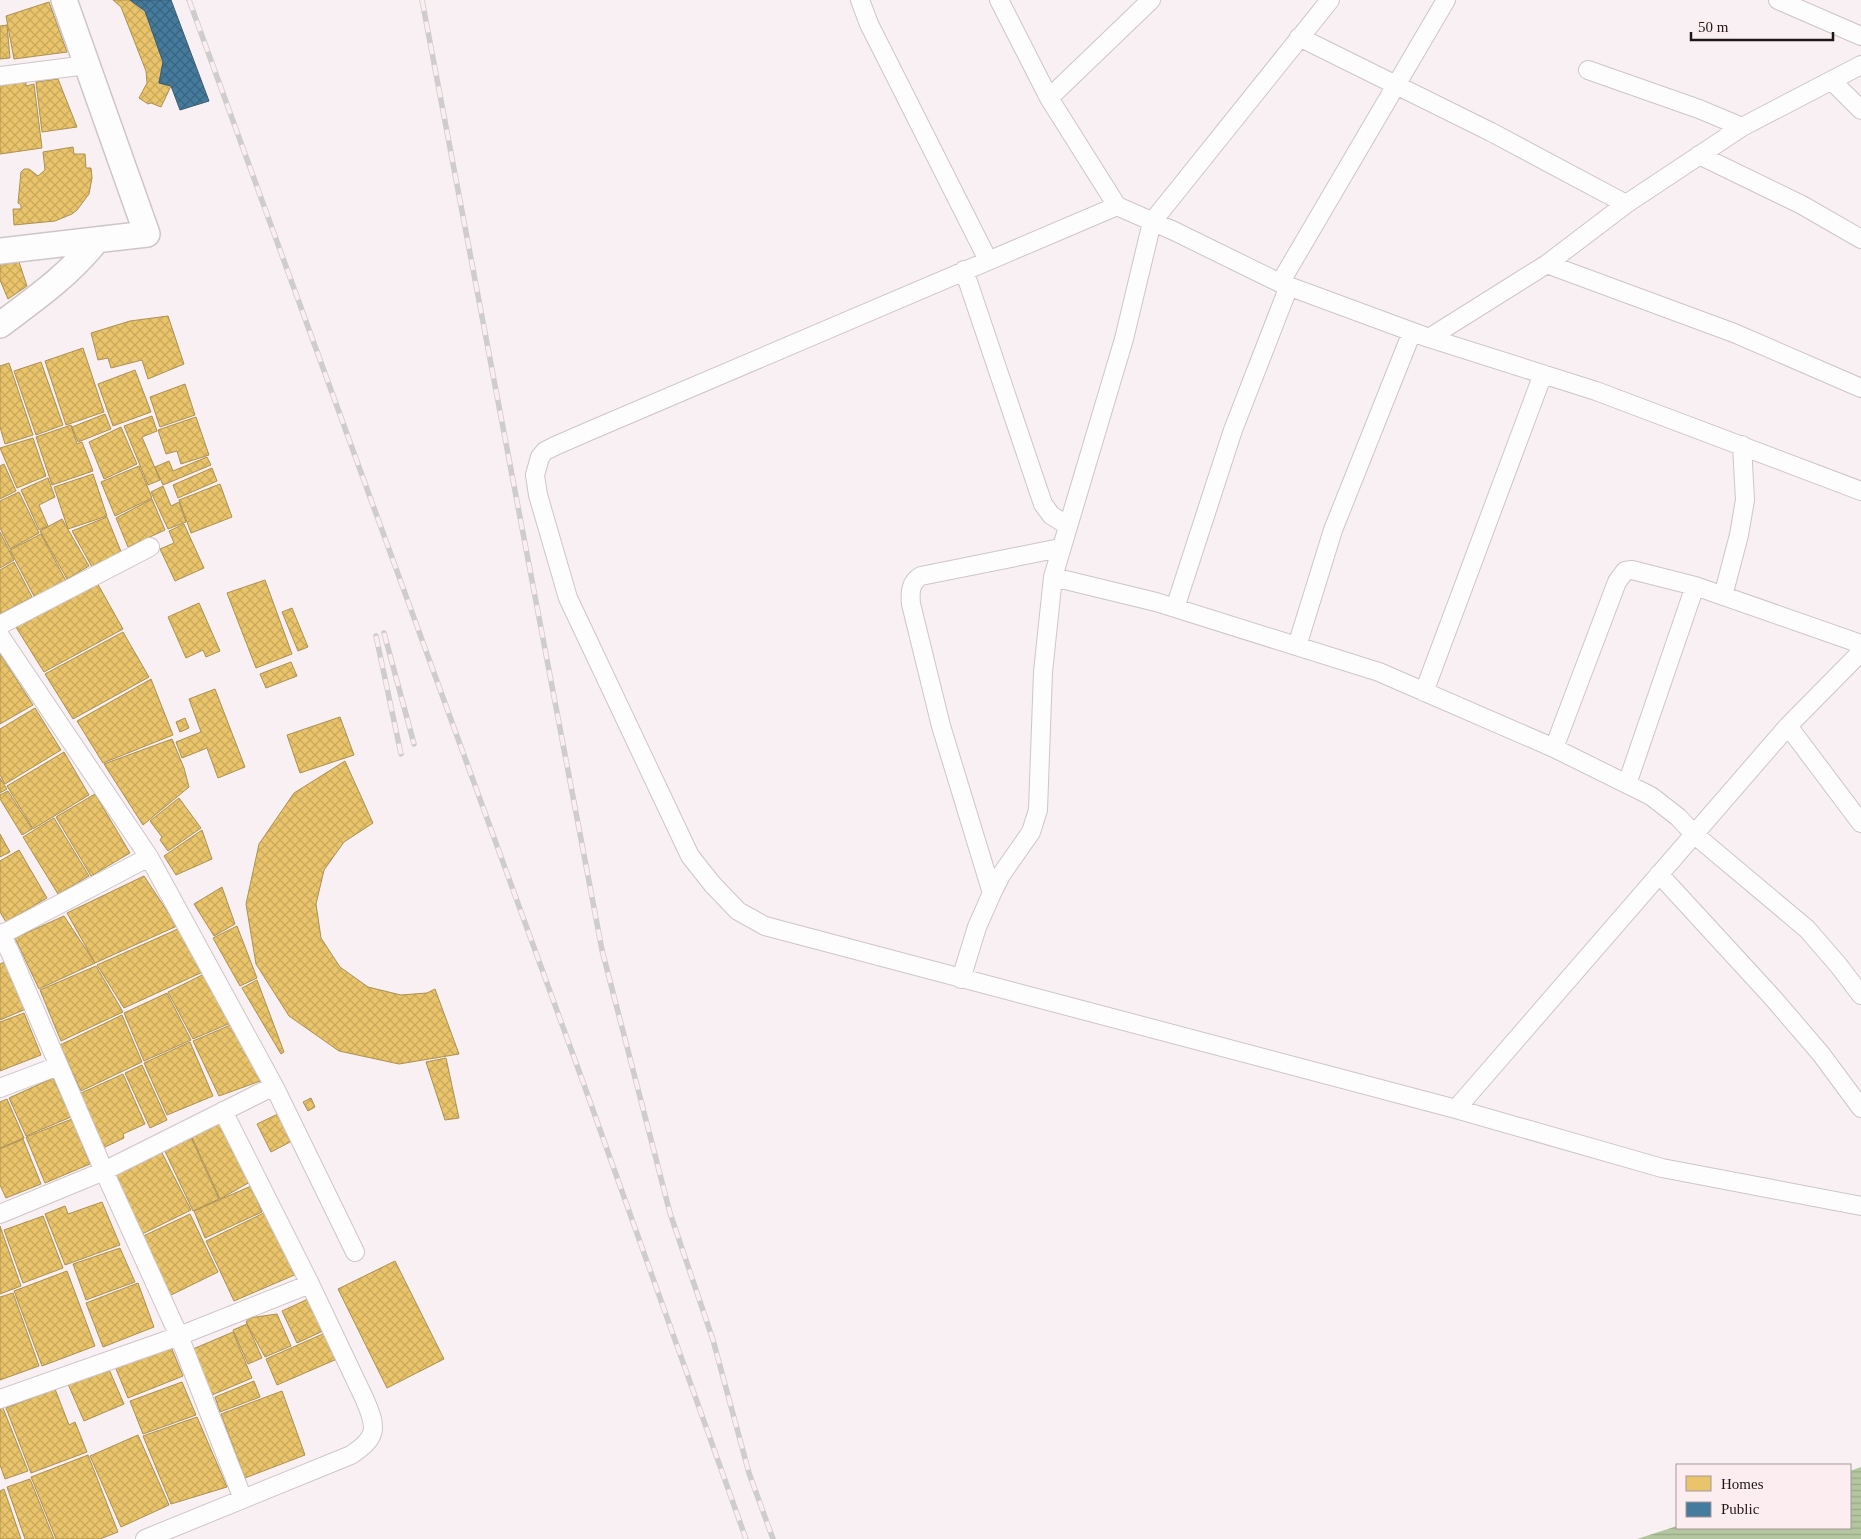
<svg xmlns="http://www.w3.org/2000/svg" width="1861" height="1539" font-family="Georgia,serif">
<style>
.water{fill:url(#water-rules)}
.homes{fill:url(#homes-cross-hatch);stroke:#ad9052}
.public{fill:url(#public-cross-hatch);stroke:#3a5d75}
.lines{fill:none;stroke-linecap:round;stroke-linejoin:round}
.street-casing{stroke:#cdc5c7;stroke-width:20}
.secondary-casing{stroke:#cdc5c7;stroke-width:28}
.street{stroke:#fefdfd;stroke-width:18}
.secondary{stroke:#fefdfd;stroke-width:25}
.rail-casing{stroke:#cecccd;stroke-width:5.5}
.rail{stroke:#fcedf0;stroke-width:4;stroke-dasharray:11;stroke-linecap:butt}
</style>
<defs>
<pattern id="water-rules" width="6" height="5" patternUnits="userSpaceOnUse" patternTransform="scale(1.25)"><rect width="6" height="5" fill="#b3c69f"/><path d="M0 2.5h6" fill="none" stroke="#9aa988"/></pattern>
<pattern id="homes-cross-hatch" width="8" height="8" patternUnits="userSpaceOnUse" patternTransform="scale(1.25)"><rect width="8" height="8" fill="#e9c46a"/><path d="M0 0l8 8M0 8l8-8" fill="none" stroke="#c8a85b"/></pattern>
<pattern id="public-cross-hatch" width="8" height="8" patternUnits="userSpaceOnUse" patternTransform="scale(1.25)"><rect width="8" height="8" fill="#457b9d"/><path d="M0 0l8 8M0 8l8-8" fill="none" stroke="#39647f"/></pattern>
</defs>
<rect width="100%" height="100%" fill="#f8f0f2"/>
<!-- water -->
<path class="water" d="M1861,1467V1539H1637L1677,1526V1528H1850V1471Z"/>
<!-- homes -->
<path class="homes" d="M113,0H130L145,11L163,62L159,83L171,86L161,107L151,103L148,104L139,98L147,83L146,71L121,7Z
M49,2L67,52L14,59L6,16Z
M7,25L10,58L0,59V26Z
M26,77V86L34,84L42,148L0,154V79Z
M58,79L77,127L42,132L36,82Z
M73,147L74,154H85L86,168H91L92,178L89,194L77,210L72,214L55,221L14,225L13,209H21V205L18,203L21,172L24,169H29L38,176L45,170L43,152Z
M19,262L27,286L8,299L0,280V265Z
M168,316L184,364L148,379L142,360L111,368L108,358L98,360L91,333L130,321Z
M83,348L104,412L66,425L45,361Z
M41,362L63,425L36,435L14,371Z
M9,363L33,435L5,444L0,427V366Z
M135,370L151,412L113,426L98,384Z
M185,384L195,415L160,427L150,397Z
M105,414L111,429L78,442L72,427Z
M152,416L157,431L142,437L160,480L148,485L124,426Z
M196,417L209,455L181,464L177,451L166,454L158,430Z
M71,425L77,444L82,442L93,471L52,485L36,437Z
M121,427L137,464L104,479L89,442Z
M33,438L46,476L17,488L0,448Z
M207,457L211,465L163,485L155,467L169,461L173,471Z
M4,464L16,491L0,499V466Z
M139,466L152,498L115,516L101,482Z
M212,468L217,481L178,498L173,485Z
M93,474L107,516L68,529L54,487Z
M48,478L55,497L39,505L48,526L39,530L21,490Z
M220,484L232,517L191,533L179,500Z
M163,486L171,506L179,502L186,522L168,529L151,492Z
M19,492L39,533L10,549L0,528V501Z
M152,499L165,530L128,547L116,518Z
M107,517L122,554L92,567L72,531Z
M62,519L89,566L67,579L40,531Z
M184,524L204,568L175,581L160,549L174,543L169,531Z
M0,532L14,560L0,568Z
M41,534L66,581L35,598L10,550Z
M14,562L32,597L0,614V570Z
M265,580L292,654L256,668L227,593Z
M96,581L123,629L44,672L14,624Z
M199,603L220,651L206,657L203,650L186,658L168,617Z
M292,608L308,647L298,651L282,612Z
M123,632L149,677L73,719L45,674Z
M0,654L33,705L0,724Z
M291,662L297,676L266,688L260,674Z
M151,679L173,735L103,763L77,721Z
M215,689L245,767L218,778L207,748L182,758L176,742L201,732L189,699Z
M35,708L61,750L5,784L0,775V729Z
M340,717L354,755L300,773L287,735Z
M185,718L189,728L180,732L176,722Z
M172,739L184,768L189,787L143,825L104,764Z
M64,752L89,795L33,829L7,786Z
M345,761L373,823L344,842L324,870L316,904L321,938L340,967L368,987L401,995L427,993L435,989L459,1054L399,1064L339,1051L289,1016L256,964L246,904L259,844L294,793Z
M0,778L7,789L0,793Z
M8,791L32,829L22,835L0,799V795Z
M95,794L130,853L91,876L56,817Z
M179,798L201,828L168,851L160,840L162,837L150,821Z
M54,818L89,876L58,894L23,837Z
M202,830L212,859L176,875L164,856Z
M0,834L10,852L0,857Z
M19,850L47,898L6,922L0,912V861Z
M144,876L177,926L95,963L67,913Z
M222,887L235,924L214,936L194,904Z
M64,916L95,963L39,989L15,938Z
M237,926L257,978L240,986L213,938Z
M180,928L205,971L124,1008L97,965Z
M7,961L26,1009L0,1020V964Z
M96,966L123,1012L61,1041L40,990Z
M206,973L233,1022L193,1039L168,992Z
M257,980L284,1052L281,1054L242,988Z
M167,993L191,1040L144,1061L124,1013Z
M24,1013L41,1055L0,1071V1022Z
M122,1015L142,1062L81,1091L60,1045Z
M233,1024L263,1080L219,1096L193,1041Z
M190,1042L213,1096L167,1115L144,1063Z
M446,1058L459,1118L445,1120L426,1062Z
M142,1065L167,1120L150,1128L125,1073Z
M123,1074L145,1124L123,1134L124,1138L103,1148L79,1094Z
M53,1078L71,1117L26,1136L9,1098Z
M311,1098L315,1107L308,1111L303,1102Z
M7,1099L24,1138L0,1148V1102Z
M278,1114L292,1141L271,1152L257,1124Z
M72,1119L90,1164L45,1183L26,1137Z
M220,1121L250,1182L220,1199L190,1133Z
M190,1135L219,1199L193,1211L163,1147Z
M23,1139L41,1184L6,1198L0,1185V1149Z
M160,1149L191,1210L136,1237L110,1179Z
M251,1186L262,1212L205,1238L194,1211Z
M102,1202L120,1245L65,1265L45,1214L65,1206L68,1214Z
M268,1211L299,1273L234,1301L206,1241Z
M190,1214L218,1272L165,1298L137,1239Z
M43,1216L63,1268L23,1283L4,1230Z
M0,1226L21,1286L0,1294Z
M120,1248L135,1282L86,1300L73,1264Z
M395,1261L444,1359L387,1388L338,1289Z
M67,1271L95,1346L42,1366L14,1291Z
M138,1283L154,1327L103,1347L86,1303Z
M13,1293L39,1366L0,1380V1297Z
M308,1299L323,1331L297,1343L282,1311Z
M277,1314L291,1346L265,1357L246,1322L249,1318Z
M247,1324L262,1358L248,1364L233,1330Z
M233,1332L252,1378L212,1395L193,1349Z
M325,1333L337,1359L277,1385L266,1359Z
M169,1342L183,1376L128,1398L114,1364Z
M108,1367L124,1404L84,1421L68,1384Z
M254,1381L260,1397L220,1412L215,1397Z
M182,1382L196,1415L143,1434L130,1401Z
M55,1389L69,1425L75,1422L87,1452L31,1473L6,1408Z
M282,1391L305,1455L245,1478L221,1414Z
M3,1408L28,1471L5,1479L0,1465V1409Z
M197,1417L227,1487L171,1504L143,1436Z
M138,1435L169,1505L121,1527L90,1456Z
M88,1455L118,1532L100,1539H56L31,1477Z
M30,1479L54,1539H25L7,1487Z
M4,1489L21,1539H0V1491Z"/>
<!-- public -->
<path class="public" d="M130,0H171L209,101L180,110L171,86L159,83L163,62L145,11Z"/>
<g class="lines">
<!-- street casing -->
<g class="street-casing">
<path id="street" d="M860,0L869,24L988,260
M999,0L1049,98L1117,206L1174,231L1280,283L1429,338L1547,264L1626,204L1742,127L1861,65
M1330,0L1152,222L1124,339L1053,577L1156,602L1379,672L1554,748L1651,796L1678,817L1695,835L1807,929L1839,966L1861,995
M1778,0L1861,36
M1299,37L1491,132L1626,204
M1588,70L1699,109L1742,127
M0,76L87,65
M1832,81L1861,110
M1049,98L1151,0
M1699,155L1802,205L1861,239
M1117,206L587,432L555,446L545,451L540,457L535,475L538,495L568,598L690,856L713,885L738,911L765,926L1456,1109L1662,1168L1861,1206
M1547,264L1734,333L1861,388
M964,270L1043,504L1051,515L1067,525
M1280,283L1446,0
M1429,338L1596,391L1861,491
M1723,596L1739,535L1745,500L1742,445
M1175,608L1233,430L1289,286
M0,625L150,547
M0,636L149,857L274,1086L355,1252
M1297,646L1333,530L1412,332
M1424,692L1543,374
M1788,726L1861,823
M1554,748L1617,582L1625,571L1632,570L1695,586L1861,644
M1627,784L1695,586
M1659,874L1773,998L1821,1054L1861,1108
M992,893L941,726L911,604C910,593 910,582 921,576L1060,548
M0,933L10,952L104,1171L179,1336L243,1499
M1,935L149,857
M961,979L977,927L992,893L1001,875L1031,832L1038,810L1043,672L1053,577
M0,1088L58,1066
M1456,1109L1788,726L1861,652
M0,1214L104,1171L274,1086
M0,1399L179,1336L310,1284
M145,1539L351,1455C378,1437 377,1428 365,1400L310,1284L223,1111"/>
</g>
<!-- secondary casing -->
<g class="secondary-casing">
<path id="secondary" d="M0,251L147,234L64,0
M0,325C36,298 68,276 97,240"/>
</g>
<!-- street -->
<use href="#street" class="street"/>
<!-- secondary -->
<use href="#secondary" class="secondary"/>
<!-- rail casing -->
<g class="rail-casing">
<path id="rail" d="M189,0L583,1082L746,1539
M422,0L602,950L670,1213L713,1340L749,1473L773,1539
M384,633L414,744
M376,636L401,754"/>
</g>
<!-- rail -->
<use href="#rail" class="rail"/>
</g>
<!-- legend -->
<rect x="1676" y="1464" width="175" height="65" fill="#fcedf0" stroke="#a4979a"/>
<rect x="1686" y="1476" width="25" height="15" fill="#e9c46a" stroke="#a4979a"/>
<text x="1721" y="1489" font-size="15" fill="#201719">Homes</text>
<rect x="1686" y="1502" width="25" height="15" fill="#457b9d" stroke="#a4979a"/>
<text x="1721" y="1514" font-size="15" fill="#201719">Public</text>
<!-- scale -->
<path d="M1691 32v8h142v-8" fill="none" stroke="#201719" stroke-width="2.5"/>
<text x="1698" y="32" font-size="15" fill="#201719" stroke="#fcedf0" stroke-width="4" paint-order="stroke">50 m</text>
</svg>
